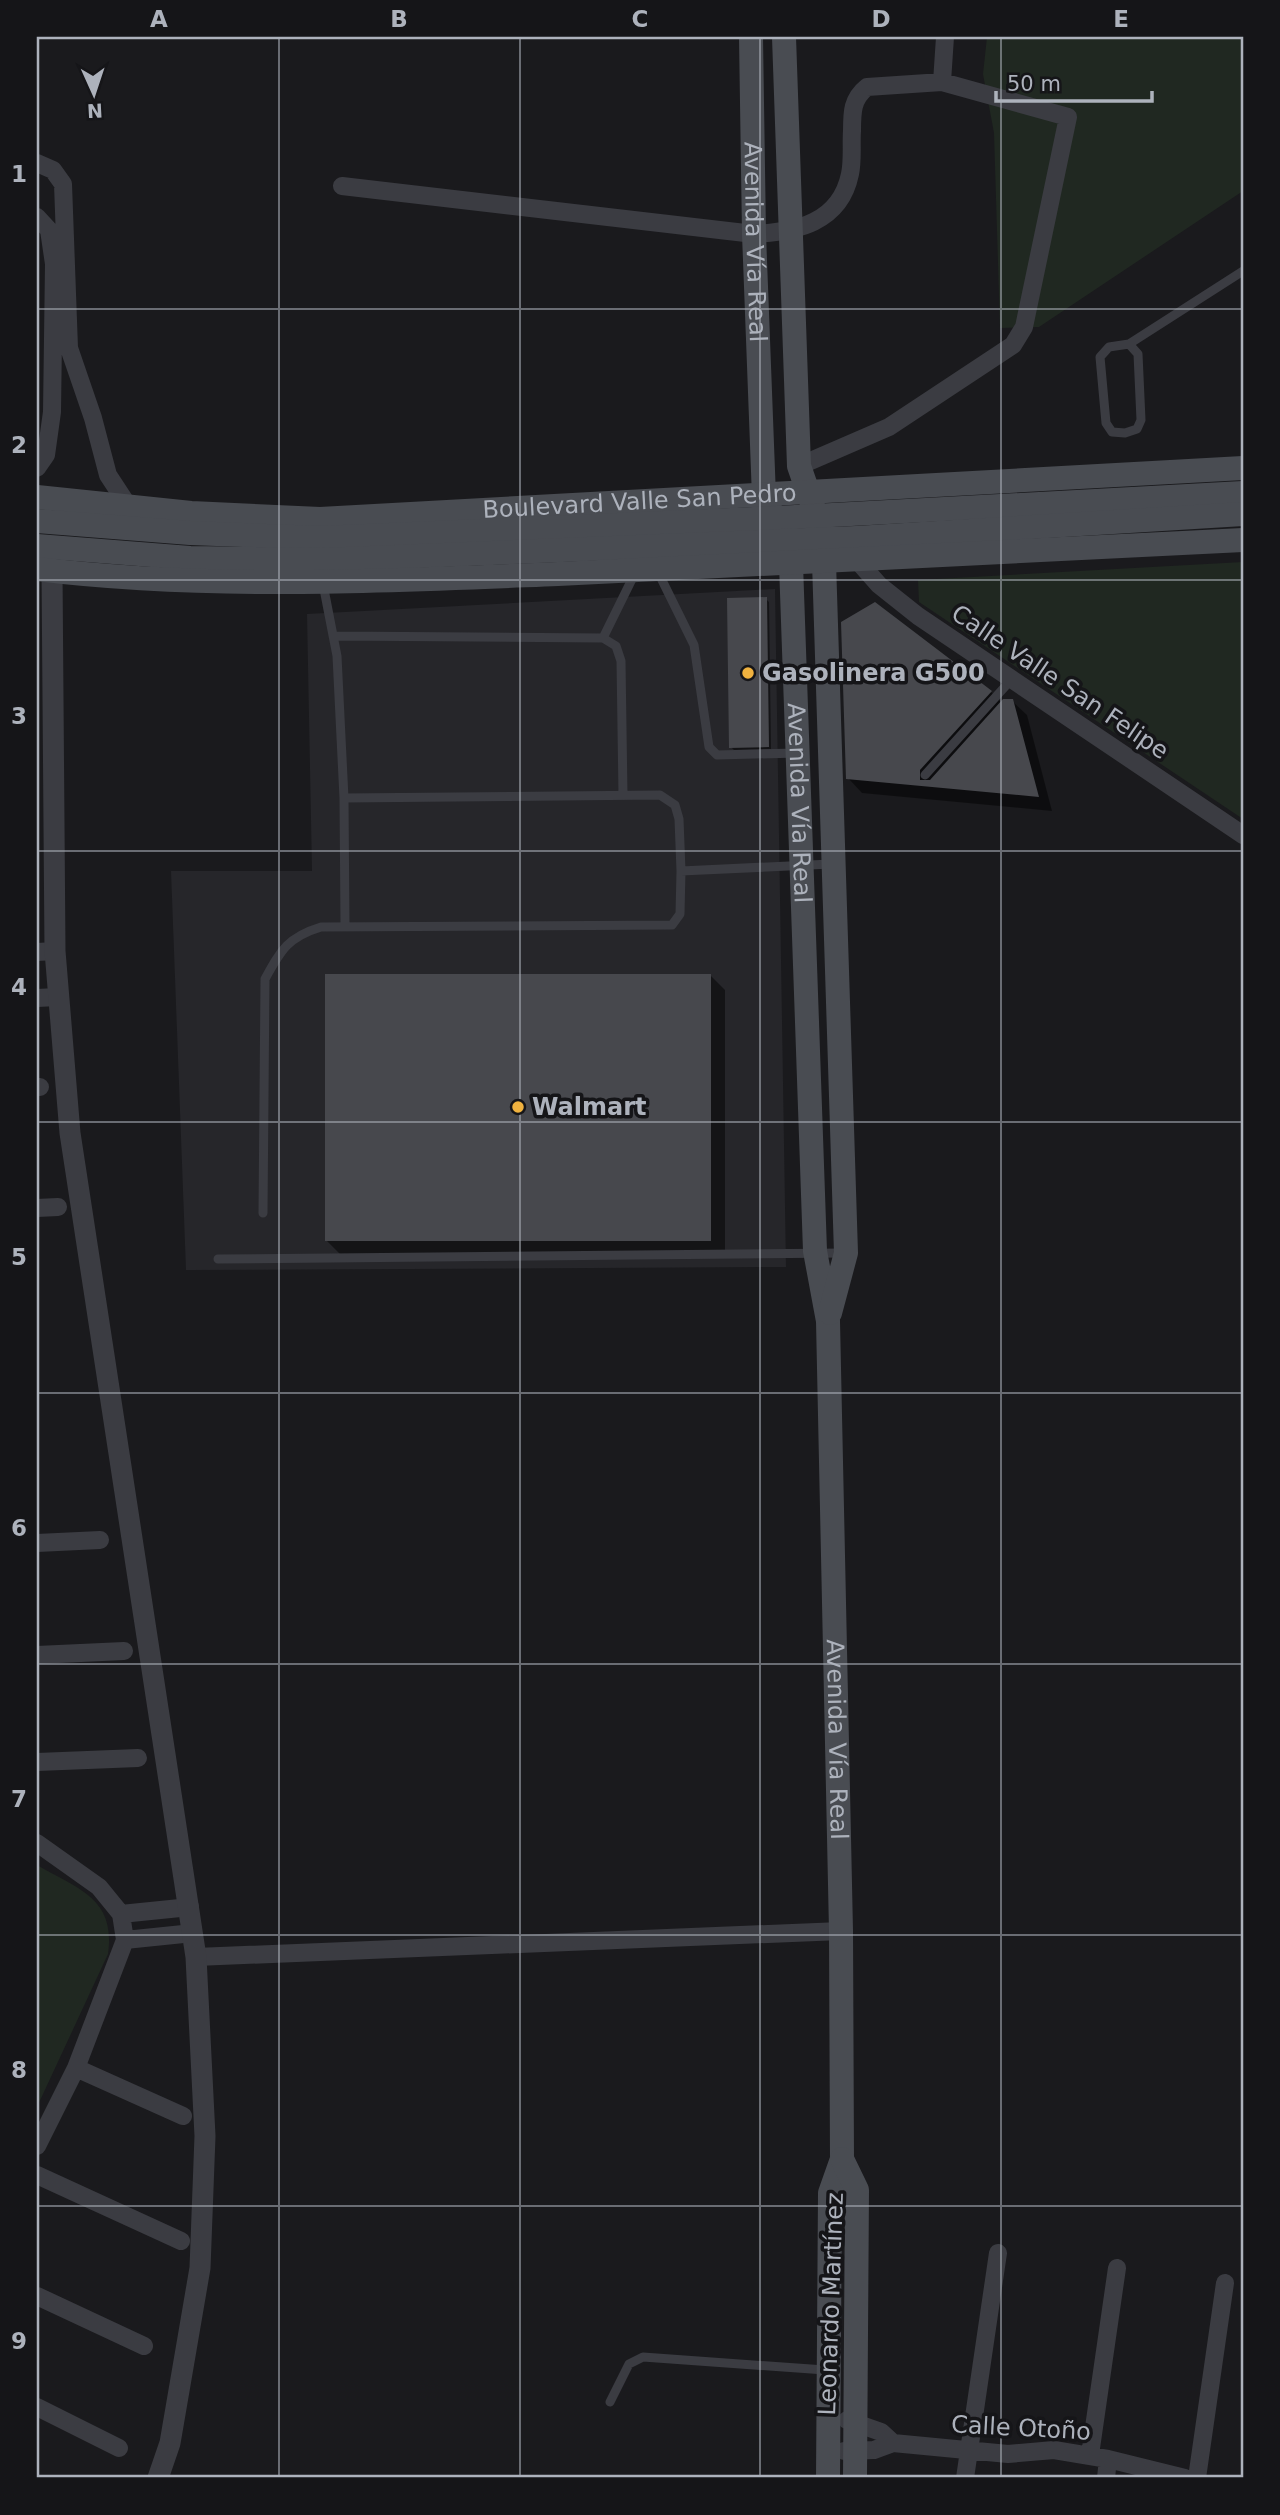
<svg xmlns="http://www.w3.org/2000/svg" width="1280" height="2515" font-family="'DejaVu Sans',sans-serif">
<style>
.built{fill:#26262a}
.green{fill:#202821}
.shadow{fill:#0007}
.building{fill:#47484d}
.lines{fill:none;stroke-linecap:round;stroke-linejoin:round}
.service{stroke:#3b3c42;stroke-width:9}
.minor{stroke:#3b3c42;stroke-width:18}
.tertiary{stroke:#3b3c42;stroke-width:21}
.secondary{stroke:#494c52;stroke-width:24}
.grid{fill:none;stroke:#adb2bc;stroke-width:2;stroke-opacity:0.55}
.poi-dot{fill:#f0b23f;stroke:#151518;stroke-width:2.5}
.labels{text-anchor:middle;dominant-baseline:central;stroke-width:7;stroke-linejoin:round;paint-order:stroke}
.street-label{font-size:24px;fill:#adb2bc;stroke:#151518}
.poi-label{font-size:24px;font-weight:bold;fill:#adb2bc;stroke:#151518;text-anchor:start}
.neatline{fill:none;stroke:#adb2bc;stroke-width:2.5}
.grid-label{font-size:23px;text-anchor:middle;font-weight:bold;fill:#adb2bc}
</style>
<rect width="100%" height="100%" fill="#1a1a1d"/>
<!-- built -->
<path class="built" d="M775,589L786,1267L186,1270L171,871H312L307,614Z"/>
<!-- green -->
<path class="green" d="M987,37H1243V191L1039,327L1000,328L994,133L983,74Z
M1243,562V819L919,602L918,580Z
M37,1865C78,1889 116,1898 108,1954L37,2107Z"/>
<!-- shadow -->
<path class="shadow" d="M766,599L769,602L771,749L734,750L731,747Z
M991,692L1002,703L1012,701L1027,715L1052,811L862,793L848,778Z
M710,975L725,990V1255H341L327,1241Z"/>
<!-- building -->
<path class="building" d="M767,597L769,747L729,748L727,598Z
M875,602L992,691L920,770V780H930L1003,699H1013L1039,797L846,779L841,622Z
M325,974H711V1241H325Z"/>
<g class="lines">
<!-- service -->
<path class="service" d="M1129,344L1138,354L1141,420L1137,429L1125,433L1112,432L1106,423L1100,357L1109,347Z
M1129,344L1243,271
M658,572L694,645L709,747L717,755L797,753
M323,584L337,656L344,798L660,795L675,805L679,819L681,871L831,864
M334,636L603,638L616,646L621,661L623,795
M603,638L635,573
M925,775L1011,680
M344,798L345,927
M263,1213L265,979C281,950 288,937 321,927L672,925L680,914L681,871
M218,1259L844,1253
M610,2402L629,2364L643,2357L825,2370"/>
<!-- minor -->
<path class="minor" d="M942,82L945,37
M37,163L53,170L63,184L69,348L93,418L108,475L129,507
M342,186L754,234C796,232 840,223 850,174C853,160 851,144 852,131C852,112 852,99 867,87L942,82L1068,117L1024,327L1013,345L889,427L799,466
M37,217L49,230L54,264L52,412L46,455L37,468
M857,560L879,585L918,616L1243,835
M37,952L55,951
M37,998L57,997
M37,1087H40
M37,1208L58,1207
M37,1543L100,1540
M37,1655L124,1651
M37,1762L138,1758
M37,1843L99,1887L121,1914L125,1940L76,2068L37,2146
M121,1914L190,1907
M125,1940L193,1933
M196,1957L841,1931
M76,2068L183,2116
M37,2175L181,2241
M37,2296L144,2346
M37,2407L119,2448
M847,2420L881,2432L893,2443
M844,2451L874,2450L893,2443L1008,2454L1054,2450L1108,2459L1185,2478
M1090,2455L1117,2268
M965,2478L998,2253
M1106,2478L1108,2459
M1197,2478L1225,2283"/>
<!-- tertiary -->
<path class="tertiary" d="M52,571L55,951L70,1133L196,1957L205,2136L200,2268L170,2443L158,2478"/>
<!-- secondary -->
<g class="secondary">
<path id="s1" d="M751,37L754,234L764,497L786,541L791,564L815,1251L828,1321L841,1931L842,2159L830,2193L828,2478"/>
<path d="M784,37L799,466L816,515L824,562L846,1253L830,1313"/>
<path id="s2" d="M37,497L191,513L320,519L1243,468"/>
<path d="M37,521L190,533L321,538L777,518L1243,493"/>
<path d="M37,546L190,558L322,560L856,538L1243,514"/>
<path d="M37,569C210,590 384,581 558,574C787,564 1015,551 1243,540"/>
<path d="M842,2159L857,2190L855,2478"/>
</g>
</g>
<!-- grid -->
<path class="grid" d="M279,37V2478M520,37V2478M760,37V2478M1001,37V2478M37,309H1243M37,580H1243M37,851H1243M37,1122H1243M37,1393H1243M37,1664H1243M37,1935H1243M37,2206H1243"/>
<!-- markers -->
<g class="poi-dot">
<circle cx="748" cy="673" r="7"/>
<circle cx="518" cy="1107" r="7"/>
</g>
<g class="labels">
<!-- street labels -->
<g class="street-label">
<text stroke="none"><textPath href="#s1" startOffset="205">Avenida Vía Real</textPath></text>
<text stroke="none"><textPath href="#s2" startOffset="604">Boulevard Valle San Pedro</textPath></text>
<text transform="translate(1060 682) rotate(34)">Calle Valle San Felipe</text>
<text stroke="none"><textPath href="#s1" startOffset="772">Avenida Vía Real</textPath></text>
<text stroke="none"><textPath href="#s1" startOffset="1710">Avenida Vía Real</textPath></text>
<text transform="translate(831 2304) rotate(-88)">Leonardo Martínez</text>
<text transform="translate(1021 2428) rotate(3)">Calle Otoño</text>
</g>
<!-- poi labels -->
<g class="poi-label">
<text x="762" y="673">Gasolinera G500</text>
<text x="532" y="1107">Walmart</text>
</g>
</g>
<!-- border -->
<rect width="1280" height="2515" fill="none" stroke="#151518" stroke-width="77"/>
<!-- north arrow -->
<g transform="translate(94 94) rotate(177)" stroke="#151518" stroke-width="5" paint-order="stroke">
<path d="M0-5L12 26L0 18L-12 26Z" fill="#adb2bc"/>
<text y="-10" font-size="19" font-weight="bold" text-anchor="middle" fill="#adb2bc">N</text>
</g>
<!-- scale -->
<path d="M996 91v10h156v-10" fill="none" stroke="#adb2bc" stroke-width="3.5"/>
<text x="1007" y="91" font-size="21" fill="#adb2bc" stroke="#151518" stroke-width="5" paint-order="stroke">50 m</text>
<rect x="38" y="38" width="1204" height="2438" class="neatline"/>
<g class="grid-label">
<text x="159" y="27">A</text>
<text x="399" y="27">B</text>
<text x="640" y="27">C</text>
<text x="881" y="27">D</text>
<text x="1121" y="27">E</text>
<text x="19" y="182">1</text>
<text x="19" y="453">2</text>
<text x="19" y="724">3</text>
<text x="19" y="995">4</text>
<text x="19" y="1265">5</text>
<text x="19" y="1536">6</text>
<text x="19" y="1807">7</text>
<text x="19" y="2078">8</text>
<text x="19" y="2349">9</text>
</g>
</svg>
